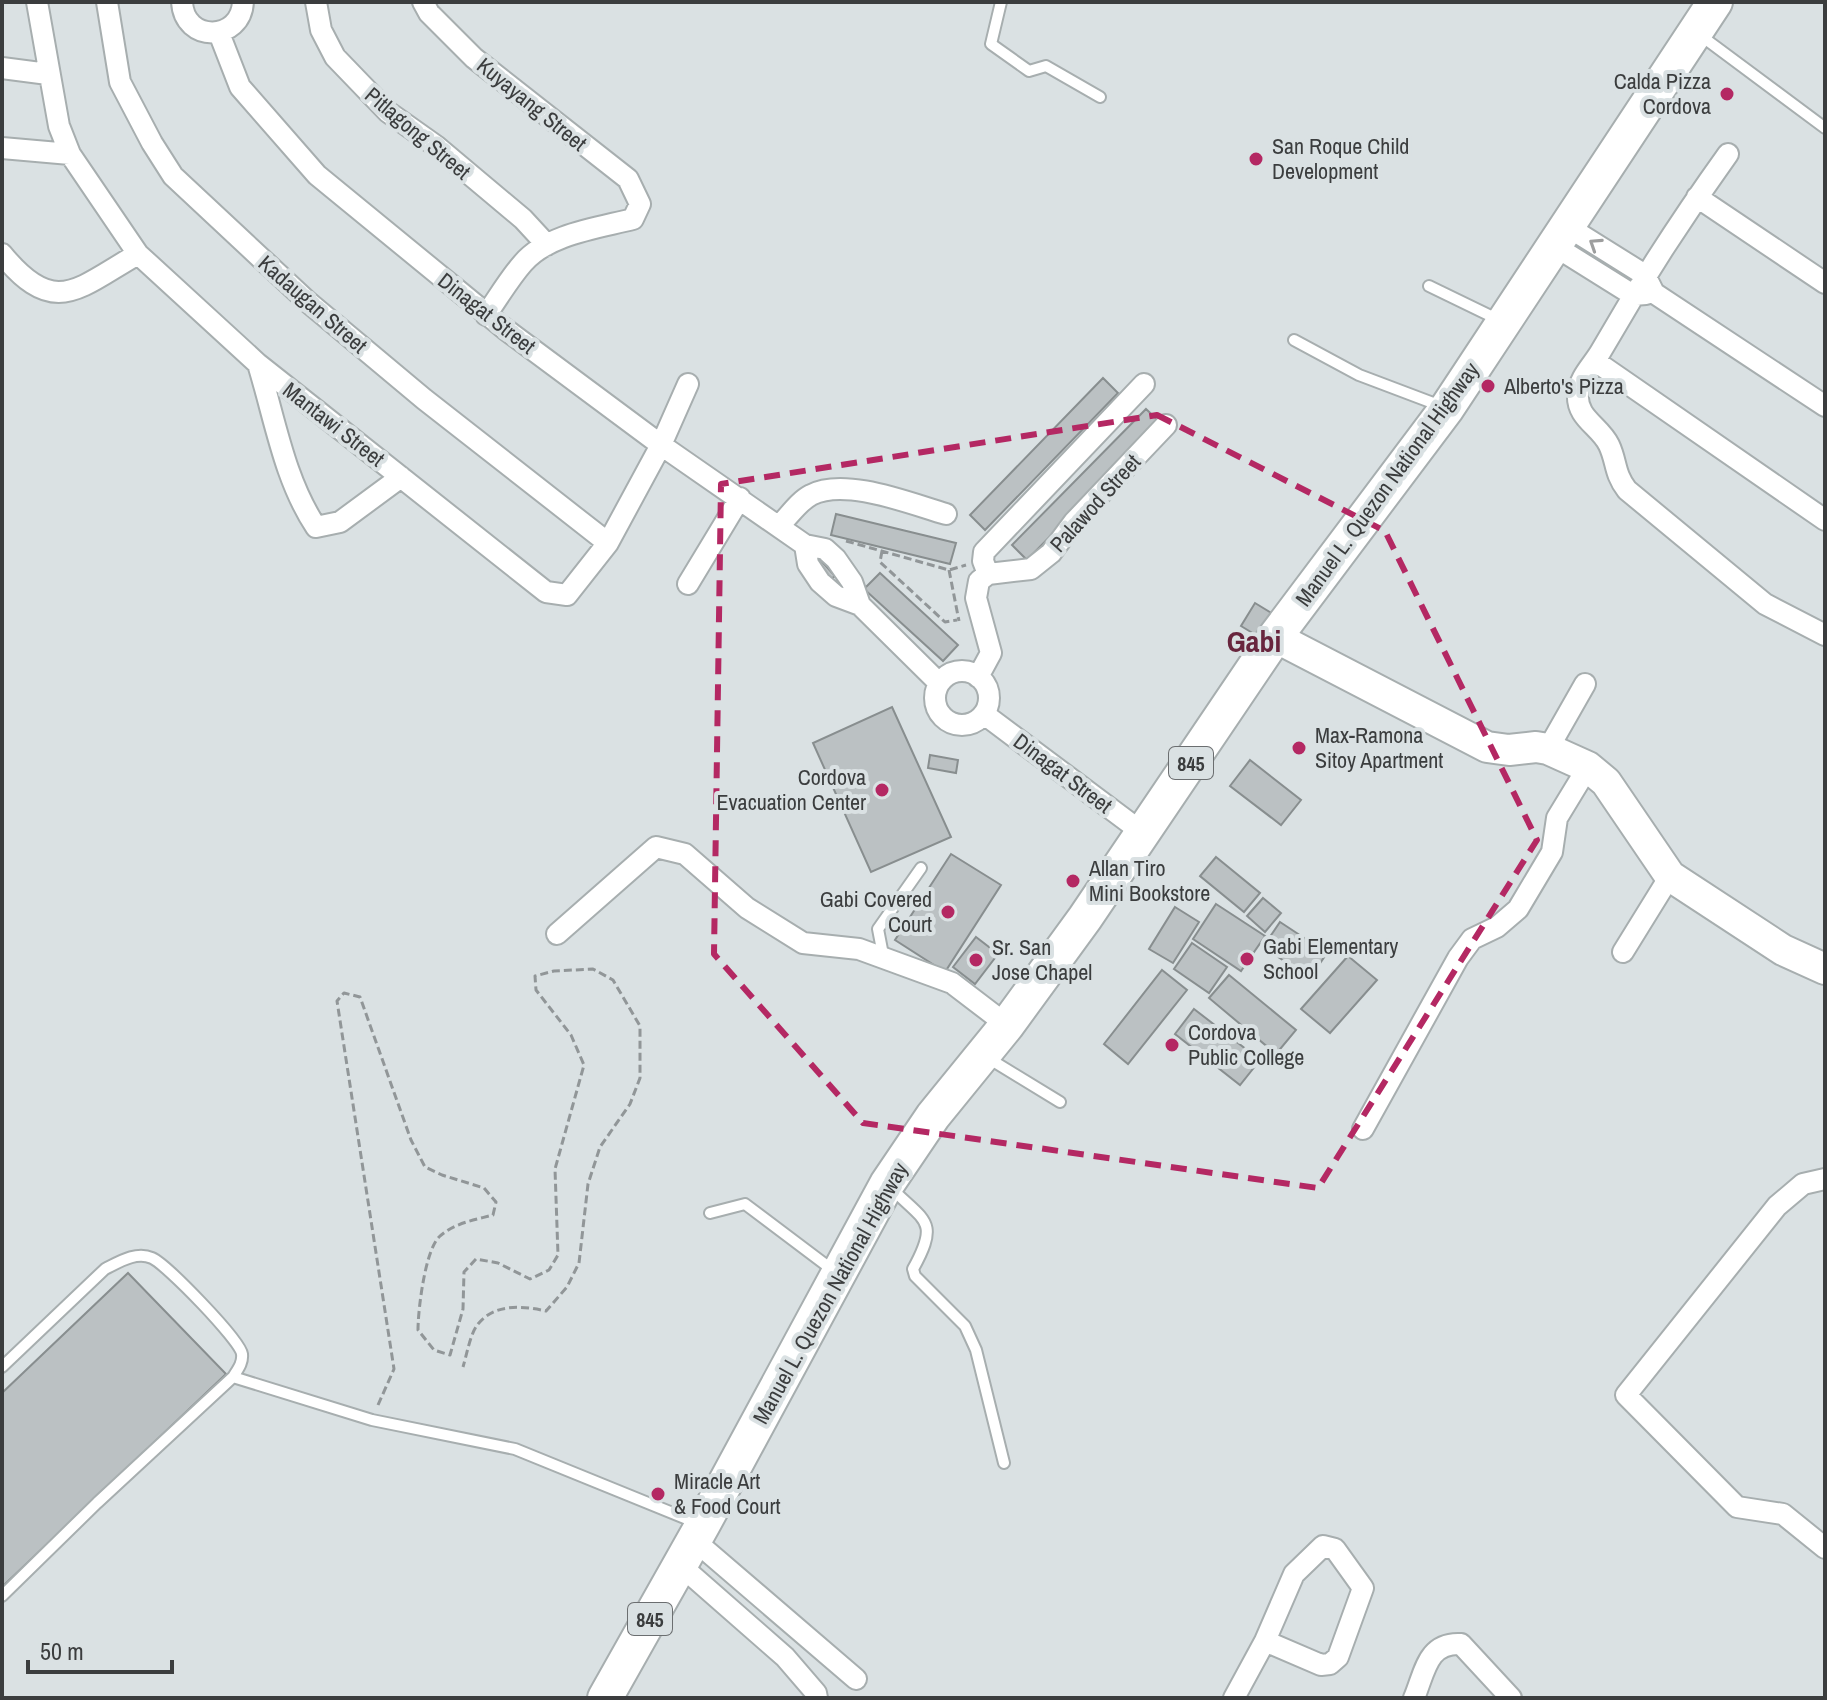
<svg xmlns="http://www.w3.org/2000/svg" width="1827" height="1700" font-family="'Archivo Narrow',sans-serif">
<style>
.building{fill:#bbc1c3;stroke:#888e8f;stroke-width:2}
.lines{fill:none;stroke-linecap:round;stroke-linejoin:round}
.lane-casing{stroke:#a7aeaf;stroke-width:14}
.street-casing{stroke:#a7aeaf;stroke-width:24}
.secondary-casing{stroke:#a7aeaf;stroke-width:34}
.primary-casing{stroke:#a7aeaf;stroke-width:38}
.path{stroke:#919698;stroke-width:3;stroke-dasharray:8 4;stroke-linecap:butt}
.lane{stroke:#fff;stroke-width:10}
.street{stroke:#fff;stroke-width:20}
.secondary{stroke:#fff;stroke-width:30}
.primary{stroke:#fff;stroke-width:34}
.oneway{stroke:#9d9e9e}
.marked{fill:none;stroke:#b42863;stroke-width:6;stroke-dasharray:16 10;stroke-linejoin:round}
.poi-dot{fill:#b42863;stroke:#dae1e3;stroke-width:3}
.labels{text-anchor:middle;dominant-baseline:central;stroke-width:8;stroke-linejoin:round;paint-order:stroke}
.shield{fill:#dae1e3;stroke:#6b6e70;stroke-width:2}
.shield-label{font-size:20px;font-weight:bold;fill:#3b3d3e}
.poi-label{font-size:22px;fill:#3b3d3e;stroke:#dae1e3;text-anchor:start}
.street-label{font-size:22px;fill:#3b3d3e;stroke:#dae1e3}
.district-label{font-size:30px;font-weight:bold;fill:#68253d;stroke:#dae1e3}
</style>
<rect width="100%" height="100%" fill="#dae1e3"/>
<!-- building -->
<path class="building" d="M1103,378L1118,393L985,530L970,515Z
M1146,409L1161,423L1027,560L1012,545Z
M836,514L956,543L950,564L831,535Z
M817,556L835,576L827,582L810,563Z
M880,573L958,645L943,661L864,589Z
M1255,603L1278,617L1264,640L1241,626Z
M892,707L951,837L871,872L813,743Z
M930,755L958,760L956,773L928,768Z
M1250,760L1301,800L1281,825L1230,786Z
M951,854L1001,885L945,972L895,940Z
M1216,857L1260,893L1244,912L1200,876Z
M1263,898L1281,913L1265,932L1247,916Z
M1216,904L1265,936L1241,971L1193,939Z
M1175,907L1199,922L1173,963L1149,949Z
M1280,922L1327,953L1310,978L1263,947Z
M976,937L998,954L975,984L953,967Z
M1192,943L1227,967L1209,993L1174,969Z
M1348,956L1377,980L1330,1033L1301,1009Z
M1162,970L1187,990L1128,1064L1104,1044Z
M1229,975L1296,1030L1276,1054L1209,998Z
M1194,1009L1260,1060L1240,1085L1175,1034Z
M128,1273L226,1374L2,1587V1393Z"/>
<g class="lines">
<!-- lane casing -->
<g class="lane-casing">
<path id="lane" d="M1001,2L991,44L1029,71L1046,66L1100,97
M1700,35L1825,128
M1429,286L1497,319
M1294,340L1359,375L1441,406
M884,960L878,929L921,868
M988,1058L1060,1102
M890,1187C925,1222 940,1220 913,1269L915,1276L965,1326L976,1350L1004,1463
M710,1213L745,1204L834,1271
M2,1367L105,1269C119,1262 136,1251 152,1258C166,1264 240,1340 242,1354C243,1363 238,1369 233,1377L97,1503L2,1596
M233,1377L372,1420L515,1449L697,1523"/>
</g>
<!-- street casing -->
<g class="street-casing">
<path id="street" d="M37,2L59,126L70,154L138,254L258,364L546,592L567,595L608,543L661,445L688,384
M107,2L120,82L152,143L173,176L308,302L424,399L608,543
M182,2C184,43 241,42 243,2
M316,2L321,30L335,57L388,112L436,146L523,219L547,245
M423,2L429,13L474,58L628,179L640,204L633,219C598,228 548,234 523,263C509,279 498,298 486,315
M219,33L240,87L317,175L505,329L661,445L805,545L825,549L836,559L852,582L860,605
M2,68L48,74
M2,148L70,154
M1728,154C1682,218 1640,283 1601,351C1593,365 1579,377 1578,394C1576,418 1600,426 1609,445C1617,462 1614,473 1627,490L1765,604L1825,635
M1697,197L1825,283
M1565,225L1645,275L1654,293L1825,406
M1553,245L1633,295L1646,294
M2,254C55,319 78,288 138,254
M1595,361L1825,520
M258,364C275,419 284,479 316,527L340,522L401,477
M779,526C789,516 799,501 811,495C845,477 911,504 946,514
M805,545L808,564L820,582L836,596L860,605L939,683
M988,574L983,561L984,552L1144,384
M688,584L740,498
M935 698a27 27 0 1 1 54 0a27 27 0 1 1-54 0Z
M978,677L991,653L976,598L979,581L988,574L1031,569L1051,553L1074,522L1166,425
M984,714L1143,833
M1548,749L1585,684
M557,934L656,847L685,854L747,908L803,943L859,949L952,983L1007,1025
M1623,952L1670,876
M1363,1129L1458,958L1472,939L1497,927L1518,909L1552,852L1557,818L1588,767
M1825,1179L1803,1184L1777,1206L1626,1395L1737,1507L1783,1514L1825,1548
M694,1540L856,1679
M680,1565L785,1657L816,1693L817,1698
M1234,1698L1265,1641L1294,1574L1323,1546L1335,1549L1363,1588L1338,1657L1330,1664L1321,1665L1265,1641
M1414,1698C1425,1672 1427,1642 1461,1644L1511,1698"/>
</g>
<!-- secondary casing -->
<g class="secondary-casing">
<path id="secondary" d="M1275,637L1487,747L1509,750L1536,747L1548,749L1588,767L1606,782L1670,876L1783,950L1825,969"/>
</g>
<!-- primary casing -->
<g class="primary-casing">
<path id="primary" d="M605,1698L702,1526L887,1184L933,1116L1007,1025L1085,918L1275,637L1447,408L1715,2"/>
</g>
<!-- path -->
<path class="path" d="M846,541L949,570L966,565
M882,551L880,562L945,622L957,620
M949,570L959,621
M378,1405L394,1369L337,1001L344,993L360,997L411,1140L425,1167L442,1175L484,1188L496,1202L493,1215C474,1220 454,1223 439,1237C425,1251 418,1310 418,1330L434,1350L450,1355L463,1309L464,1272L476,1259L498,1263L530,1279L549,1270L558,1255L555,1169L584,1065L571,1035L536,990L535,976L554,971L593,969L613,980L640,1026V1078L630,1104L600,1147L588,1184L579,1263L567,1287L546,1311C523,1306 495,1303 478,1324C470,1334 467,1354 463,1367"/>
<!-- lane -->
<use href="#lane" class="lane"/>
<!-- street -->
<use href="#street" class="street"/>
<!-- secondary -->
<use href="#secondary" class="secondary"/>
<!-- primary -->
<use href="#primary" class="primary"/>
</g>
<!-- one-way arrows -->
<defs><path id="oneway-chevron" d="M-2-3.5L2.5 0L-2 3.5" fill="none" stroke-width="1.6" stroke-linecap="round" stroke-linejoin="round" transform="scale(2)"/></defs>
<use class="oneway" href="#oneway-chevron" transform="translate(1595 244) rotate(-147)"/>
<!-- marked area -->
<path class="marked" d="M1157,415L1385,531L1537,840L1318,1188L863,1123L714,954L721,484Z"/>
<!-- markers -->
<g class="poi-dot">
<circle cx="1727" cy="94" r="8"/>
<circle cx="1256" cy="159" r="8"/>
<circle cx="1488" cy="386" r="8"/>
<circle cx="1299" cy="748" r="8"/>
<circle cx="882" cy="790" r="8"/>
<circle cx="1073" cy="881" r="8"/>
<circle cx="948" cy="912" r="8"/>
<circle cx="1247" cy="959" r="8"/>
<circle cx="976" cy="960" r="8"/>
<circle cx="1172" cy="1045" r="8"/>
<circle cx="658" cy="1494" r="8"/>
</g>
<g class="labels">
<!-- shield labels -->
<g class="shield">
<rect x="1169" y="747" width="44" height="32" rx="6"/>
<rect x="628" y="1603" width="44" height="32" rx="6"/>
</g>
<g class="shield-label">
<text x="1191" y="763">845</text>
<text x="650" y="1619">845</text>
</g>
<!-- poi labels -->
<g class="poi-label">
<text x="1711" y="81" text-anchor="end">Calda Pizza<tspan x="1711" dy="25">Cordova</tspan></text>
<text x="1272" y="146">San Roque Child<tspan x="1272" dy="25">Development</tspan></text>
<text x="1504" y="386">Alberto's Pizza</text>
<text x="1315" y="735">Max-Ramona<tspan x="1315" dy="25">Sitoy Apartment</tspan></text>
<text x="866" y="777" text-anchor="end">Cordova<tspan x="866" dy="25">Evacuation Center</tspan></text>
<text x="1089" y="868">Allan Tiro<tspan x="1089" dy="25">Mini Bookstore</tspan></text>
<text x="932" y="899" text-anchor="end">Gabi Covered<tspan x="932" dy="25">Court</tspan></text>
<text x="1263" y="946">Gabi Elementary<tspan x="1263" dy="25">School</tspan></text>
<text x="992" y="947">Sr. San<tspan x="992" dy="25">Jose Chapel</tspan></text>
<text x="1188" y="1032">Cordova<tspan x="1188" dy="25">Public College</tspan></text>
<text x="674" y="1481">Miracle Art<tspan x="674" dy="25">&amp; Food Court</tspan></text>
</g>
<!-- street labels -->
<g class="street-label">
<text transform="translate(532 104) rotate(39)">Kuyayang Street</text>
<text transform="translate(418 133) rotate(40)">Pitlagong Street</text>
<text transform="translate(313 304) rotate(41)">Kadaugan Street</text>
<text transform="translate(487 313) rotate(38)">Dinagat Street</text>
<text transform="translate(334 424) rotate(38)">Mantawi Street</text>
<text transform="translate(1387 484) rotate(-54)">Manuel L. Quezon National Highway</text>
<text transform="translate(1095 503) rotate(-48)">Palawod Street</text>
<text transform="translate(1063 773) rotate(37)">Dinagat Street</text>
<text transform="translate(830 1293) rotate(-61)">Manuel L. Quezon National Highway</text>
</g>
<!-- district labels -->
<g class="district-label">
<text x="1254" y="641">Gabi</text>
</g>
</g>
<!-- border -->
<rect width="1827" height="1700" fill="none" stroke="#3b3d3e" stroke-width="8"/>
<!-- scale -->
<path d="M28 1660v12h144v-12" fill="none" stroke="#3b3d3e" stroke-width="4"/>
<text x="40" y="1660" font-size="24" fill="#3b3d3e" stroke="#dae1e3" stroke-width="6" paint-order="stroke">50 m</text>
</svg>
